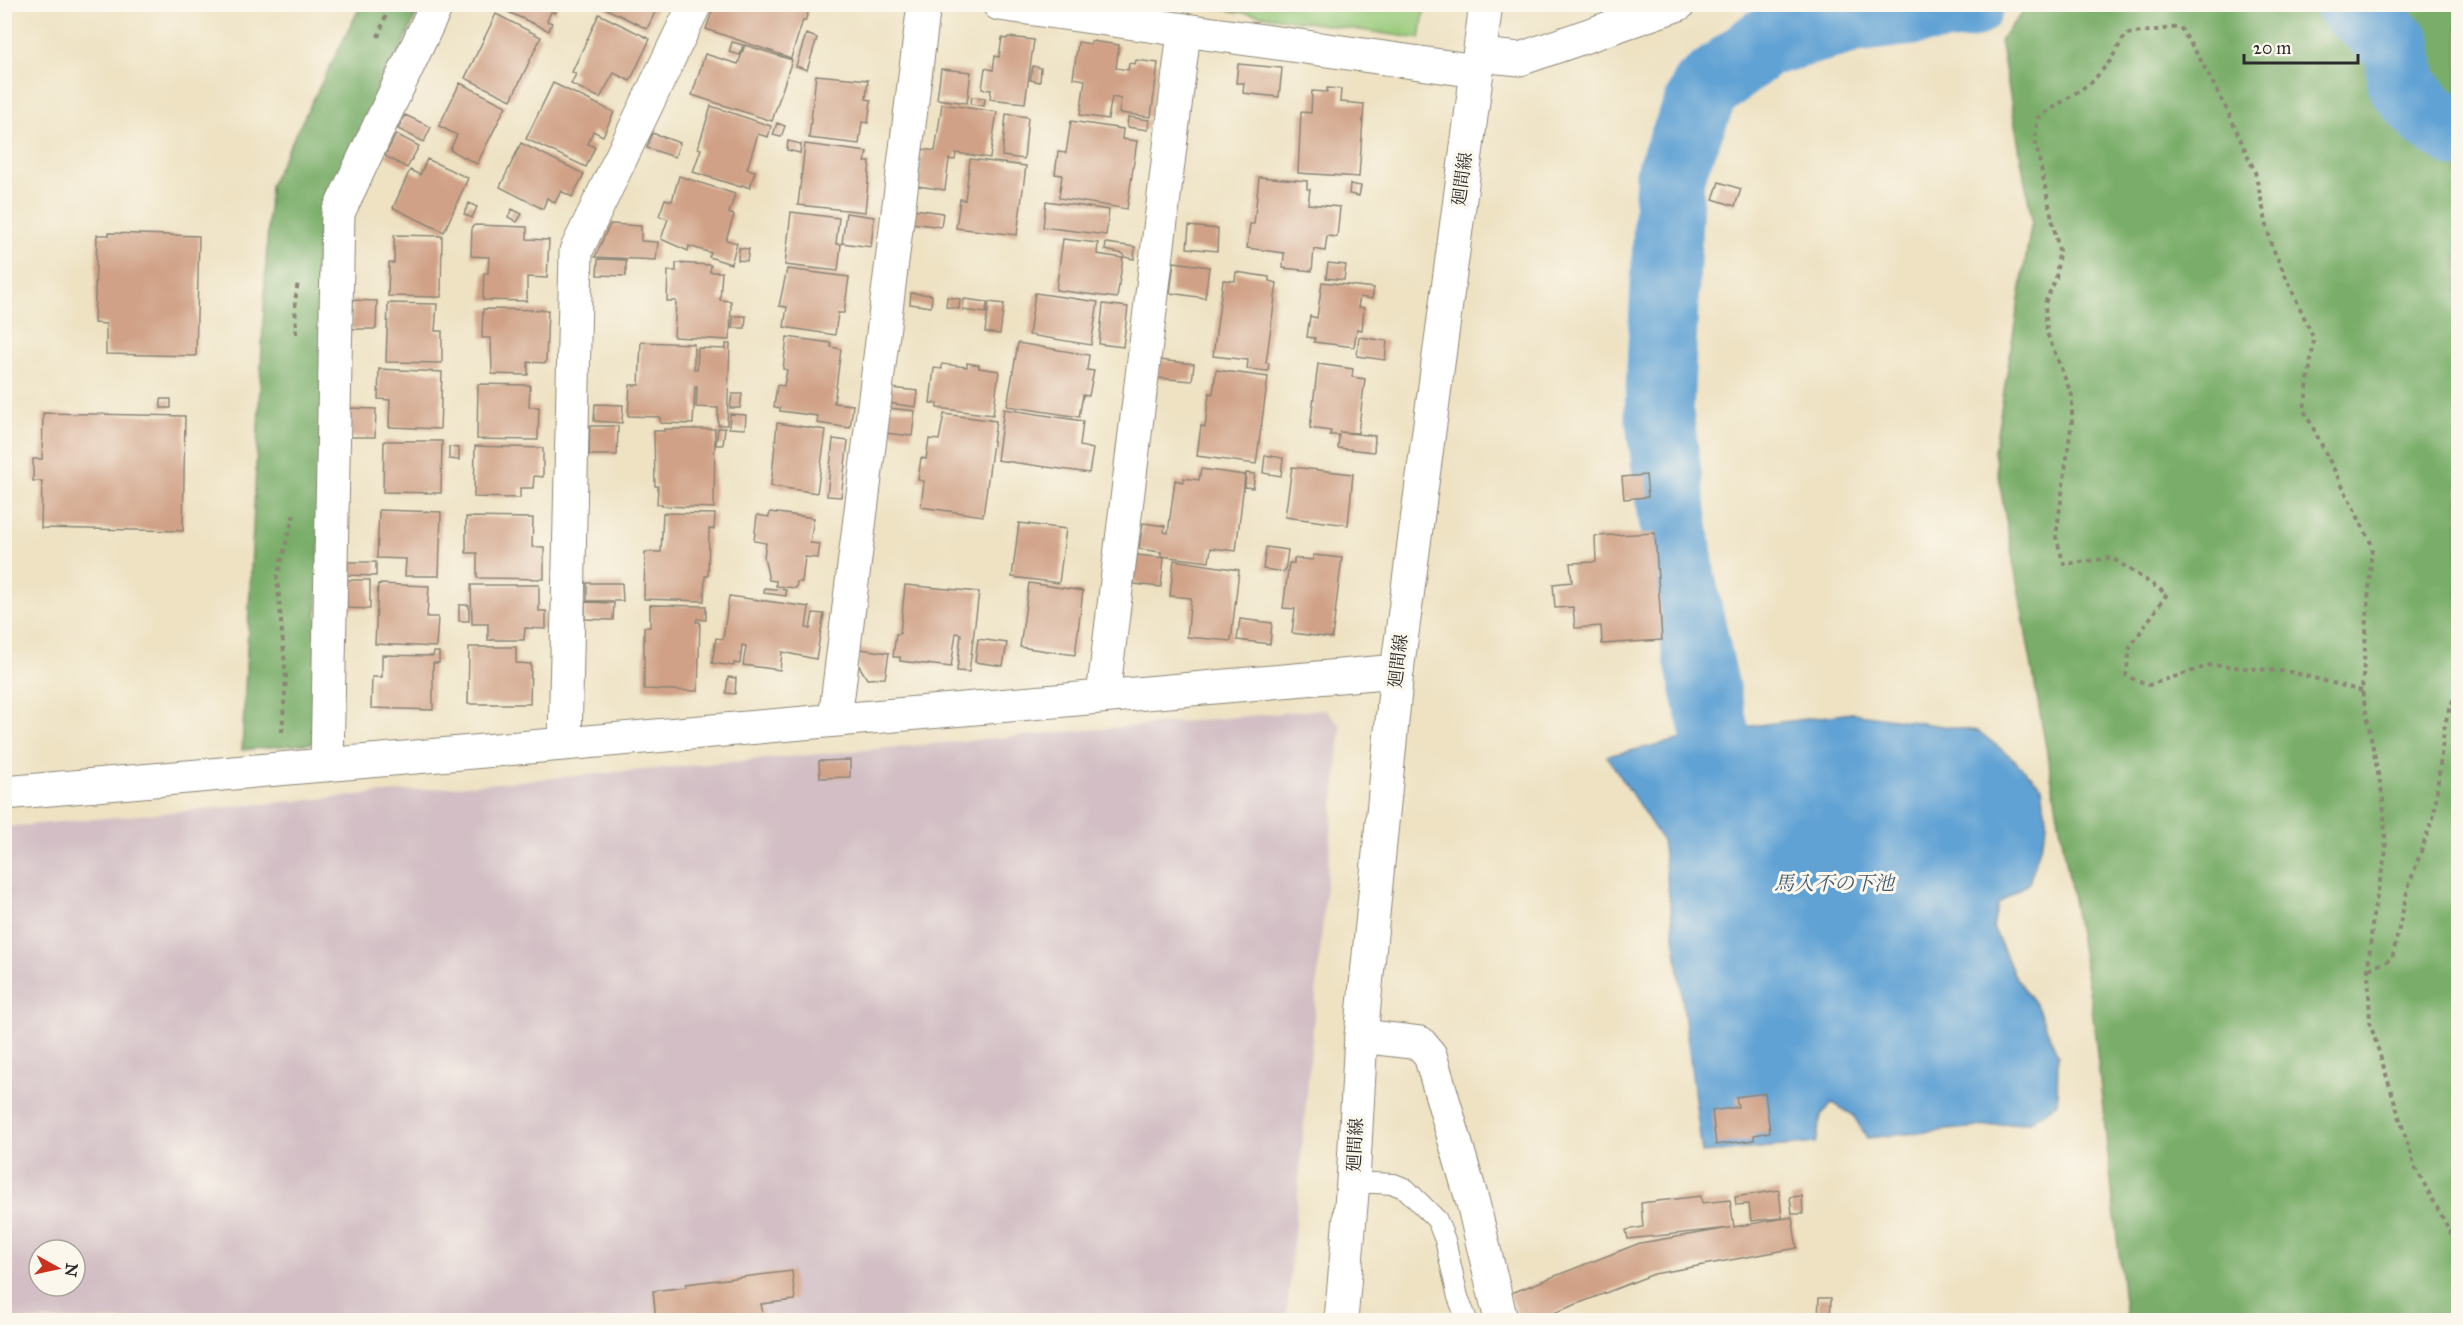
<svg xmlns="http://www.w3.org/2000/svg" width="2463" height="1325" font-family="'IM FELL Great Primer','Noto Serif JP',serif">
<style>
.industrial{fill:#d2bec4;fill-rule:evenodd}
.green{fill:#97c979;stroke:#617a52;stroke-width:1.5}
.forest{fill:#79ad69;stroke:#526c4a;stroke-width:1.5}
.water{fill:#61a2d4;stroke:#466680;stroke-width:1.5}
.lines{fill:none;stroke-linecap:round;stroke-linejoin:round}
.river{stroke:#61a2d4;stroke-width:69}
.building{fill:#d0a186}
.service-casing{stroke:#8c8677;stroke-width:22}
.minor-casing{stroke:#8c8677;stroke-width:35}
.tertiary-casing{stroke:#8c8677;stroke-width:35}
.path{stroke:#8c8677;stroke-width:4;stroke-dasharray:4.5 4.5;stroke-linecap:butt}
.service{stroke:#fff;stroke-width:20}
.minor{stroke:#fff;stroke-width:33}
.tertiary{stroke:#fff;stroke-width:33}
.labels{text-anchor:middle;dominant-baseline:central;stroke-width:6;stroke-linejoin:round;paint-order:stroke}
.street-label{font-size:18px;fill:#2b2b2b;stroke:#fbf7ec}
.water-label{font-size:20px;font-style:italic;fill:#415b6f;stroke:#fbf7ec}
</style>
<rect width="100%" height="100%" fill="#fbf7ec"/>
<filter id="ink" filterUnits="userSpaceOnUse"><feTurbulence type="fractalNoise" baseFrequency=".0167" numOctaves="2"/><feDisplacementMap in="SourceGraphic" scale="12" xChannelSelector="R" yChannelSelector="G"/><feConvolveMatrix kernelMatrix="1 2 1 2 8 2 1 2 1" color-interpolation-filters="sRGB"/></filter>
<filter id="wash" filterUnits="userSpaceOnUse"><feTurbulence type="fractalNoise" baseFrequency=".008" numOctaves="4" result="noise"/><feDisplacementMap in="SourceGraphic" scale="24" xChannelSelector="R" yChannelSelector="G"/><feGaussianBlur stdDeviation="1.35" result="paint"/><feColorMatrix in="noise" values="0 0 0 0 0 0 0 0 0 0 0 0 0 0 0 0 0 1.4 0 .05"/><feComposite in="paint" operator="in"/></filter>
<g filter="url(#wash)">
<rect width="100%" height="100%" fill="#eee2c3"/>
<!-- industrial -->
<path class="industrial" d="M1324,709L1341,726L1286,1320H5V827ZM39,1250H75V1286H39Z"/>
<!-- green -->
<path class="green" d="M1193,5H1425L1420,39Z"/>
<!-- forest -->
<path class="forest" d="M361,5H421L329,205L313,743L242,750L270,185Z
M2028,5H2458V1320H2126L2092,1008L1994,452L2032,220L2000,40Z"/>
<!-- water -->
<path class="water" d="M1852,713L1978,731L2010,756L2042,787L2047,825L2029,883L1998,904L1993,927L2016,978L2038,1008L2058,1056L2057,1103L2029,1122L1867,1138L1853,1115L1833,1103L1821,1115L1816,1143L1702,1153L1662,840L1607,756L1728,729Z"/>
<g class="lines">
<!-- river -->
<path class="river" d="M2350,4L2398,46L2402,84L2428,115L2458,134
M1720,757L1681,579L1659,413L1670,174L1705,89L1764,43L1855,18L1970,4"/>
</g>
<g id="blocks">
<!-- building -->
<path class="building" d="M504,4H559L555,13L551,12L547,21L552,23L549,31L502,9Z
M597,4H659L647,29Z
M717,4H804L810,7L805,21L803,20L791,58L706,29L714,6Z
M496,14L541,37L511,100L465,78Z
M599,14L650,39L630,81L614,73L600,98L571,84L576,74L572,72Z
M806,34L817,38L807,70L796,66Z
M1008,37L1034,40L1025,103L990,99L991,90L982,89L985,68L993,70L995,56L999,57L1002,38L1007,39Z
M1091,41L1119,45L1116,68L1128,70L1129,63L1135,64L1136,60L1158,63L1151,117L1119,113L1121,99L1112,97L1108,119L1080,115L1085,80L1073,78L1078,42L1091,44Z
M732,42L743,45L740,55L729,52Z
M745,45L792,60L772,121L692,95L705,54L738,64Z
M1238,64L1282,68L1279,97L1243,93L1244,83H1236Z
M1033,66L1041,68L1040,82L1030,80Z
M941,69L971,72L967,103L937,99Z
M816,75L868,80L866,99L871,100L868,123L862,122L859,144L809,138Z
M460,83L506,106L477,164L450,150L457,135L439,126Z
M553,83L614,112L603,136L593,131L588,144L595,147L586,167L526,139Z
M1327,88L1341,89L1340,102L1364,104L1359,177L1298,173L1301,112L1311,113L1312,91L1327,92Z
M972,97L985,98L984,106L971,104Z
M942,104L997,112L990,158L956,153L955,160L949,159L945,190L918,186L923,149L935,151Z
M711,106L771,126L768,137L758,134L747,169L755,171L750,188L742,185L741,187L693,172L701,149L698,148Z
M1006,114L1028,117L1024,159L1002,156Z
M405,115L431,127L424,142L398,129Z
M1128,117L1149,120L1148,130L1127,127Z
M1071,121L1123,129L1122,139L1137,141L1127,209L1059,198L1062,175L1055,174L1058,152L1066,153Z
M777,123L785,126L781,137L773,135Z
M652,133L680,143L675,157L647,148Z
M396,134L419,146L407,168L385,156Z
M788,141L801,144L800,153L787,150Z
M521,143L584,174L572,197L561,191L555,203L547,198L543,209L500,187Z
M805,144L867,152L865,162H870L865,212L798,205Z
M427,159L468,178L444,232L393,208L410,170L420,175Z
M970,159L1026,166L1017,235L956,228L960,199L965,200Z
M679,176L735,194L729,213L734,215L726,240L737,243L731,264L709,257L711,253L689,246L688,251L661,239L668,219L659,216L665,199L672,201Z
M1259,177L1307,181V189H1310L1308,204L1340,207L1337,237L1327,236L1325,251L1314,249L1312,271L1283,268L1284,253L1247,248L1250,224H1254Z
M1719,182L1741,189L1735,206L1713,199Z
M1350,184L1361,186L1359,196L1349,194Z
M1046,201L1109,210L1106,235L1043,227Z
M469,203L477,207L472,218L464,214Z
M512,209L522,214L517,222L508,217Z
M914,209L943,213L941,227L912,223Z
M791,212L839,218L836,244H841L838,271L785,265Z
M846,213L874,217L871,247L842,243Z
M610,224L641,226V241L658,242L656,260L595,257Z
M475,225L527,227V239L549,240L547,278L527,277V301L483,300L484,273H488L489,257L471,256L472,227Z
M1189,226L1218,229L1217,251L1187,248Z
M109,233L199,236L196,356L106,354V324L94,323L97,235H109Z
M394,235L442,236L441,297L388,296L389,263H394Z
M1063,239L1098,243L1097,254L1123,258L1117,298L1056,290Z
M1106,243L1135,247L1134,259L1124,257V254L1105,250Z
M739,248L749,249L747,261L738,260Z
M598,259L626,260V276L597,275Z
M1174,262L1209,267L1205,298L1170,293Z
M676,263L711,265L710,272H722L720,300L731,301L730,340L674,337L676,301H667L668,271H676Z
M1328,263L1346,265L1344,280L1326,278Z
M787,269L849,277L844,313H838L835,335L784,327L787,307L779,306Z
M1236,272L1269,277V281L1277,283L1266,363H1269L1268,371L1247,369L1248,360L1213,356L1223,280L1235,281Z
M1322,282L1374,288L1372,299L1360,297L1358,307L1364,308L1362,330L1357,329L1354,347L1314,342L1315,338L1307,337L1310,316L1317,318Z
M911,293L932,295L931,307L910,304Z
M1035,293L1098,302L1091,345L1029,335Z
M947,297L960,299L959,309L946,307Z
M964,299L987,302L986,313L963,310Z
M353,300L377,301L376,329H352Z
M989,302L1004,304L1000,334L985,332Z
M388,303L437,304L435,331H442V363L386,362Z
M1103,304L1128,307L1123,347L1099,344Z
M483,309L548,310L546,363L528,362V375L492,374L491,338H482Z
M733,316H746L745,328H732Z
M787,337L831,343V347L841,349L834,403L853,405L850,428L817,423L818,416L780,411V408L774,407L777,385L784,386L787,370L783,369Z
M1359,337L1387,341L1385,360L1357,356Z
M641,342L694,344V369H697L698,348L726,349V344H730L727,425H718V408L696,407L697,387H695L693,424L660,423V417L628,416L630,385H639Z
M1018,343L1089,355L1087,370L1094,371L1092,380L1089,396L1083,395L1079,417L1007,406Z
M1159,360L1194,364L1192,381L1157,378Z
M967,363L979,365V368L999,371L993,415L937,408V403H930L934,368L942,369V364L967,367Z
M1318,364L1353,369L1352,377L1365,379L1358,433L1339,432L1375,436L1374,452L1338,448L1339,435H1330L1331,431L1310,428Z
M379,369L442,372L440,429L389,427L390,400L378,399Z
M1216,370L1268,377L1256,464L1197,456L1201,426L1205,427L1209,393L1213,394Z
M478,384L530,385L529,407H539L538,440L477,439Z
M890,388L918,391L916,407L888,403Z
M732,394H742L740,408H730Z
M161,399H171V408H161Z
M595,404L623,405L622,423L594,421Z
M351,408L376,409L375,437H350Z
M888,408L915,411L912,436L885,433Z
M1004,409L1083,421L1080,446L1093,449L1089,473L997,460Z
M43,413L185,416L183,531L41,528L42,481H33V459H42Z
M730,414L746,415L745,429L729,428Z
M944,414L996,421L983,516L921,507L924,481L918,480L921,458L926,459L929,439L939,440Z
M777,423L826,430L817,493L771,486Z
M590,426H618L617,455H589Z
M718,428H725L723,445H716Z
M664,429H715L714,508L662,506V504H657L658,486H655L654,431H664Z
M833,439L848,441L841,497L827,496Z
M384,441H442L441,493L383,492Z
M475,446L543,448V477L534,476L533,488H520V498L474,497Z
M449,447L459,448V460L449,459Z
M1265,455L1283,458L1281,476L1263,473Z
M1292,467L1353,474L1348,525L1285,517Z
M1201,469L1245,475L1236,551L1211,548L1209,562L1161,556V552L1139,549L1143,523L1165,526L1164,532L1168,533L1175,480L1183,482L1184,478L1199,480Z
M1246,473L1255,474L1253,488L1245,487Z
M1646,475L1648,497L1624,499L1622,477Z
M379,510L441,512L439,576H405L406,559L377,558Z
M770,512L814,518L810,543L820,544L818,558L805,557L802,582H797L796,588L776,586V581L769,580L764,557L766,543L754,541L757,515L769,517Z
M663,513L715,514L714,529H709L708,576H705L704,601L644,599L645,552H661Z
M466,517L533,518L532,547H544V579L477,578V553H466Z
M1019,523L1066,529L1059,583L1012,577Z
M1655,533L1662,640L1602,644L1601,626L1575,628L1573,607L1555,608L1553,584L1572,582L1570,563L1596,562L1595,536Z
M1266,547L1288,550L1285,572L1263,569Z
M1137,555L1164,558L1161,587L1134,584Z
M1313,555L1342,558L1332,638L1292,633L1295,609L1283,608L1289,563H1294V558L1313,560Z
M1174,560L1239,570L1231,641L1187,637L1191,598L1170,596Z
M348,562H376V576L347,575Z
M347,580H370V609L347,608Z
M587,583H622L623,601H587Z
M1029,583L1083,591L1075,655L1020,647Z
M378,584L429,586L427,617H438L436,647L375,644Z
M471,585H539V611H546V629L525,628L524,640H488V624H472Z
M905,585L979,592L969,672L957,671L961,634L956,633L951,667L900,661V657H893L896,634H900Z
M764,588L786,590V596L764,593Z
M729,596L809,607L806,628L810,629L813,613L824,614L816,659L782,652L780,670L743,665L746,646L742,645L740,664L734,663V666L712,663L716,638L723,639Z
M585,602L614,603L613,620L585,619Z
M459,605H469V621H459Z
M650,605L706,606V620L697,619L696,622H700L698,691L644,689V627H650Z
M1240,619L1272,623L1270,644L1237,640Z
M978,639L1007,643L1003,666L975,662Z
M469,647H516V663L531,664L530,704H468Z
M860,649L889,653L885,678L867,679L858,664Z
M434,652H439V663H433V710L371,708L372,677H382V655L433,656Z
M728,677L736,678L735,694L726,693Z
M850,760V777L820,778L819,761Z
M1765,1093L1770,1132L1754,1135V1140L1716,1145L1712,1111L1738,1107L1736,1097Z
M1779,1190L1782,1218L1751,1221L1749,1204L1736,1205L1735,1197Z
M1701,1196L1702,1203L1730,1200L1734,1227L1792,1217L1797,1248L1654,1274L1536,1320H1520L1509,1294L1640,1243L1730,1228L1628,1239L1626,1230L1643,1227L1641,1203Z
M1802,1196L1803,1214H1792L1790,1197Z
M792,1271L795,1300L761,1304L763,1314L710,1320H656L653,1291L686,1287V1284Z
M1819,1298H1831L1830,1320H1818Z"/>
</g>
</g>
<g filter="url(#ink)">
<use href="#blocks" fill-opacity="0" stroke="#8c8677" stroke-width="1.5"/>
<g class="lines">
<!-- service casing -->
<g class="service-casing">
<path id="service" d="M1353,1182L1394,1184L1406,1189L1437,1220L1445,1240L1458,1297L1467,1320"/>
</g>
<!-- minor casing -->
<g class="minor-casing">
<path id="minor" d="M999,4L1477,71
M1479,55L1520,59L1679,4
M1103,696L1184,32
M835,719L924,4
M565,743L576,251L695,4
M327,765L338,213L437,4
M4,793L1397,671
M1361,1036L1420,1043L1430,1055L1473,1203L1501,1320"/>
</g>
<!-- tertiary casing -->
<g class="tertiary-casing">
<path id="tertiary" d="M1341,1320L1353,1182L1361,1036L1397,671L1486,4"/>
</g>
<!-- path -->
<path class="path" d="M378,37L390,4
M296,334L295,302L298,281
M2362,691L2291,672L2211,665L2149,685L2126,676L2130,647L2167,594L2112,558L2064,564L2056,537L2072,420V396L2047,333L2045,303L2056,278L2059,251L2035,140L2038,118L2092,82L2110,61L2126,34L2180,27L2199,57L2229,114L2255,172L2271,244L2314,339L2304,410L2372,545L2362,691L2383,799L2386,851L2373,916L2368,969L2370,1023L2415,1167L2458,1246
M2452,703L2458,708
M282,732L286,677L277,577L294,514
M2369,969L2392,959L2408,888L2434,815L2445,723L2458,686"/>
<!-- service -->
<use href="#service" class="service"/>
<!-- minor -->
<use href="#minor" class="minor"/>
<!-- tertiary -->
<use href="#tertiary" class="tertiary"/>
</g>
</g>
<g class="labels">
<!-- street labels -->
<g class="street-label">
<text transform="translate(1462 179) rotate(-82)">廻間線</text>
<text transform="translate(1398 661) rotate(-83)">廻間線</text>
<text transform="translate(1355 1145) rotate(-87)">廻間線</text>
</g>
<!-- water labels -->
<g class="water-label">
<text x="1834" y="883">馬入不の下池</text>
</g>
</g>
<!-- margin -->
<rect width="2463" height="1325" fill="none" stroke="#fbf7ec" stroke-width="24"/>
<!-- north arrow -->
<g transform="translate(57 1268) rotate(98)"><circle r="28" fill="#fbf7ec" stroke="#a8a59f" stroke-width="1.5"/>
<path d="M0-4.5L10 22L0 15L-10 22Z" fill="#c8321e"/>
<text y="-9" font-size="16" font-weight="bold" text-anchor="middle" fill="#2b2b2b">N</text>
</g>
<!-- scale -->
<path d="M2244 54v9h114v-9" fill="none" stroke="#2b2b2b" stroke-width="3"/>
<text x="2253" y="54" font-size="18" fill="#2b2b2b" stroke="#fbf7ec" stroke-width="4.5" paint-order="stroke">20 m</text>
</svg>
